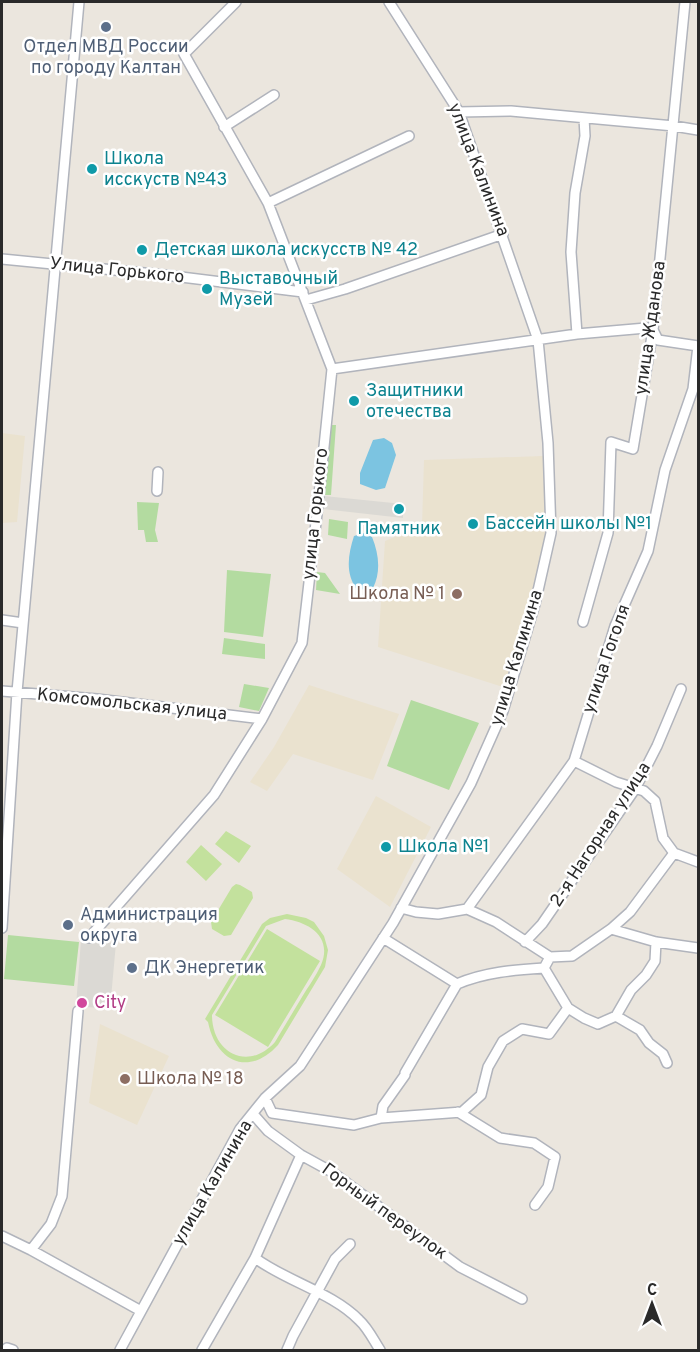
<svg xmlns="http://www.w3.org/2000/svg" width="700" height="1352" font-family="Overpass,sans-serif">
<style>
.education{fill:#eae2cf}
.green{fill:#b3dba0}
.pitch{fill:#c3e19d;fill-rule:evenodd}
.plaza{fill:#dbd9d4}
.water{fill:#7cc4e1}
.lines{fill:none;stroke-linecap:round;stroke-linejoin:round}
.minor-casing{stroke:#b1b4bc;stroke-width:12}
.minor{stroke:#fff;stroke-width:9}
.service-dot{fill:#5c6f8a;stroke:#fff;stroke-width:2}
.culture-dot{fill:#0f9aa8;stroke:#fff;stroke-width:2}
.education-dot{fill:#8d6e63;stroke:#fff;stroke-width:2}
.hotel-dot{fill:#d1479c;stroke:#fff;stroke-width:2}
.labels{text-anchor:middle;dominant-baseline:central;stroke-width:5;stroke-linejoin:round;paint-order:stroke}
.service-label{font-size:18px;fill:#4e5e75;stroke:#fff;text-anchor:start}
.culture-label{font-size:18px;fill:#0d838f;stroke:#fff;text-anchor:start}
.street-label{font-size:18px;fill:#2a2a2a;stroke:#fff}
.education-label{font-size:18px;fill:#785e54;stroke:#fff;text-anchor:end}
.hotel-label{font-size:18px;fill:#b23c85;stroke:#fff;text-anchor:start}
</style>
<rect width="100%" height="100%" fill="#ebe6de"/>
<!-- education -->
<path class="education" d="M2,433L25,436L17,522L2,523Z
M543,456L547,540L506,688L378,647L385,541L422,526L424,460Z
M309,685L399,714L373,780L293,754L267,791L250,782L274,747Z
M376,796L431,827L390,907L337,869Z
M100,1024L169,1056L137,1125L89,1103Z"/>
<!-- green -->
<path class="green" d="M328,425H336L331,495H323Z
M137,502L159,503L155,530L158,542H146L144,530H138Z
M329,519L348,522L347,539L328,535Z
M227,570L271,574L263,637L224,632Z
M317,572L325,573L340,594L316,590Z
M224,638L265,644V659L222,654Z
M244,684L269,688L259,711L239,707Z
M411,700L479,723L449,790L387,766Z
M8,935L79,942L74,986L4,979Z"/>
<!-- pitch -->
<path class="pitch" d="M226,831L251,846L239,863L215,844Z
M201,845L222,864L206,881L186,862Z
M236,884L240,885L252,892L253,898L231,935L224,936L212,929L211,922L232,887Z
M287,914L306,918L314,922L324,936L328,950L325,967L278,1045C249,1077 216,1062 208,1022L205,1019L262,924L270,918ZM285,919C309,922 333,937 321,965C316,976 308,987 302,997C293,1012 284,1027 275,1042C248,1072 212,1053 212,1015L266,926Z
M267,929L320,961L268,1047L215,1015Z"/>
<!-- plaza -->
<path class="plaza" d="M324,496L403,504V518L323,509Z
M81,940L116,943L110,1009L76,1006Z"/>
<!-- water -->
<path class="water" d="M384,438L392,443L396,455L385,488L376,490L360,484V473L373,440Z
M364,533L372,537C379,554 381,572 373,588L357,590C345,573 348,555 354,536Z"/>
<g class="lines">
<!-- minor casing -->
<g class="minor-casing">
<path id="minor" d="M459,112L511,111L674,126L698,130
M224,127L274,95
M268,203L409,136
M2,259L165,275L303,292
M306,300L345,289L503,234
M577,334L571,252L575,193L585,136L584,118
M332,369L577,334L646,328L653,330L658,340L698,346
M157,491L158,472
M2,620L23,623
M583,622L608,533L611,442L633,449L653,330L685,2
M2,691L97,699L262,719
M574,761L616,782L644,791L655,801L663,838L674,853L698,862
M401,908L416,912L438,914L467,909L496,922L550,957
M467,909L574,761L615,626L648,551L665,470L693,389L698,346
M2,928L17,692L79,2
M611,929L656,942L698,948
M89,938L214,795L262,719L302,643L318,505L332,369L268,203L184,54L236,2
M383,938L457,984
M525,942L542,924L635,789L657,746L681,689
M544,968L568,1008L584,1018L598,1024L616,1016L640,1030L649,1043L663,1054L667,1063
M457,984C485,972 514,970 544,968L550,957L572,956L611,929L630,912L674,853
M616,1016L631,990L646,975L655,961L656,942
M405,1073L457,984
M265,1098L272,1113L354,1125L381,1118L462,1112L481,1095L488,1067L503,1041L522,1029L549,1034L568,1008
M458,1112L500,1138L534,1143L555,1157L548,1187L535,1205
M253,1114L268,1131L301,1155L332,1172L460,1267L522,1299
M381,1118L383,1106L405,1075
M2,1236L31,1250L141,1311
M31,1250L51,1224L62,1196L78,1011
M255,1258C286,1281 333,1293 359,1320C368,1328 374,1341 380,1350
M5,1350L7,1348L13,1350
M120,1350L240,1129L265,1098L300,1066L393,923L471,783L503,711L535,604L551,533L548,443L538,340L459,112L389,2
M202,1350L255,1258L301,1155
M287,1350L293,1336L335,1259L350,1244"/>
</g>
<!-- minor -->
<use href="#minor" class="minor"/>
</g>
<!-- markers -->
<g class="service-dot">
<circle cx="106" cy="27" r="6"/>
<circle cx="68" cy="925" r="6"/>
<circle cx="132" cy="968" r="6"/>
</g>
<g class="culture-dot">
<circle cx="92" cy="169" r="6"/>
<circle cx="142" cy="250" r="6"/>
<circle cx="207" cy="289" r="6"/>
<circle cx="354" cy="401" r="6"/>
<circle cx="399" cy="509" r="6"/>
<circle cx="473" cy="524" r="6"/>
<circle cx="386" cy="847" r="6"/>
</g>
<g class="education-dot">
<circle cx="457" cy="594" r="6"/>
<circle cx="125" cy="1079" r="6"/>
</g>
<circle class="hotel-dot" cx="82" cy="1003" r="6"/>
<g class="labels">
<!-- service labels -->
<g class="service-label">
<text x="106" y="47" text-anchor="middle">Отдел МВД России<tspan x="106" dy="21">по городу Калтан</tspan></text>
<text x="80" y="915">Администрация<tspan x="80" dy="21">округа</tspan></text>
<text x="144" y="968">ДК Энергетик</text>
</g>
<!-- culture labels -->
<g class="culture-label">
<text x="104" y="159">Школа<tspan x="104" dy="21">исскуств №43</tspan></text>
<text x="154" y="250">Детская школа искусств № 42</text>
<text x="219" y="279">Выставочный<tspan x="219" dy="21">Музей</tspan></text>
<text x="366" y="391">Защитники<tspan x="366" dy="21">отечества</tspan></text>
<text x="485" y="524">Бассейн школы №1</text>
<text x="399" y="529" text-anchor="middle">Памятник</text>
<text x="398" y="847">Школа №1</text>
</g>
<!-- street labels -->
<g class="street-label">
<text transform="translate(478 170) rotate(69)">улица Калинина</text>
<text transform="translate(117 271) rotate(6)">Улица Горького</text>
<text transform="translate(651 328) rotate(-82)">улица Жданова</text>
<text transform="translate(316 514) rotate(-84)">улица Горького</text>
<text transform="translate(517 658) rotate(-73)">улица Калинина</text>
<text transform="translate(607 659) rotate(-71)">улица Гоголя</text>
<text transform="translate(132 705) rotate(6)">Комсомольская улица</text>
<text transform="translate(601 835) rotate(-57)">2-я Нагорная улица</text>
<text transform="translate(213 1183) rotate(-60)">улица Калинина</text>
<text transform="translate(384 1212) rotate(36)">Горный переулок</text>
</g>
<!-- education labels -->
<g class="education-label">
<text x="445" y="594">Школа № 1</text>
<text x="137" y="1079" text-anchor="start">Школа № 18</text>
</g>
<!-- hotel labels -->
<g class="hotel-label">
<text x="94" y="1003">City</text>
</g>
</g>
<!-- border -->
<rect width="700" height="1352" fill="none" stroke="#2a2a2a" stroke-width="6"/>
<!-- north arrow -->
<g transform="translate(652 1304)" stroke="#ffffff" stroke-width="4.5" paint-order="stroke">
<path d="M0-4.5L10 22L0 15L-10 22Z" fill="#2a2a2a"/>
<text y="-9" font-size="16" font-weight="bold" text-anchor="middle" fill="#2a2a2a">С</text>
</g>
</svg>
